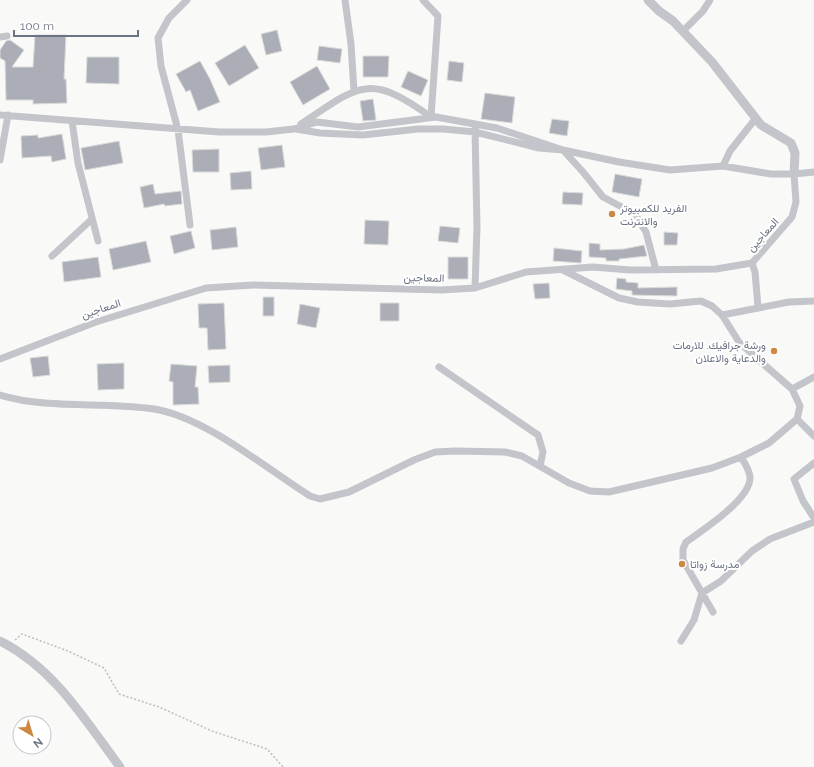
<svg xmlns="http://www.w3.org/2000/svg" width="814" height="767" font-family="Raleway,Vazirmatn,sans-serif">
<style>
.building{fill:#abaeb6;stroke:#dadbd9}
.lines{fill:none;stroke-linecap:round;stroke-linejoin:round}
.path{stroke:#bbbdc0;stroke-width:1.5;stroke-dasharray:2 2;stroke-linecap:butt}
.minor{stroke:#c3c5ca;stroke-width:7}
.tertiary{stroke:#c3c5ca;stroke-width:9}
.poi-dot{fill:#cd8843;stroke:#fff;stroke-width:1.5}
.labels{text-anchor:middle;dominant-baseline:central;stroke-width:4;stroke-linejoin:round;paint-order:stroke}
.poi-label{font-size:11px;fill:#6c7384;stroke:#fff;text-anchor:start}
.street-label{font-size:11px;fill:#6c7384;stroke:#fff}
</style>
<rect width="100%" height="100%" fill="#f9f9f7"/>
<!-- building -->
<path class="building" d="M277,30L282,51L266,55L261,34Z
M35,35H66L64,79H66L67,103L33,104V100H6L5,61L0,58V50L6,41L10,40L24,50L12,67H33Z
M245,45L259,68L229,86L215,63Z
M319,46L342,49L340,63L317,60Z
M363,56H389L388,77H363Z
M87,57H119V84L86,83Z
M200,61L210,79L220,102L198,111L190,90L186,92L176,74Z
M449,61L464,63L462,82L447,80Z
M317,66L330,89L303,105L290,82Z
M408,71L428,80L421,96L401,87Z
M485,93L515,97L512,123L481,119Z
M373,99L376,120L363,121L360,101Z
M552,119L569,121L567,136L549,133Z
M62,134L66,159L52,162L51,156L22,158L21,136L38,135V138Z
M119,141L123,163L85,170L81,148Z
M282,145L285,167L261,170L258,148Z
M219,149V172H193L192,150Z
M251,171L252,189L231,190L230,173Z
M615,174L642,179L639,197L612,192Z
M153,184L155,194L181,191L182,204L165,206L164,204L144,208L140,187Z
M563,192L583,193L582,205L562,204Z
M365,220L389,221L388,245L364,244Z
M440,226L460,228L458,243L438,241Z
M236,227L238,247L212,250L210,230Z
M191,231L195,248L174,254L170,236Z
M664,232L678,233L677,245H664Z
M146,241L151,262L113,270L109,249Z
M589,243L600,244V250L624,249L644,245L647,256L619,259V261H606V258L589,257Z
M554,248L582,251L581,263L553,261Z
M98,257L101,277L64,282L62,262Z
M448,257H468V279H448Z
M617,278L626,279V282L638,283V288L677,287V296L632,295V291L616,289Z
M549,283L550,298L535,299L533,284Z
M263,297H274V316H263Z
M224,303L226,349L208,350L207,328H199L198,304Z
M380,303H399V321H380Z
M300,304L320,308L316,328L297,324Z
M48,356L50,375L33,377L30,358Z
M124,363V389L98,390L97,364Z
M171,364L197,366L195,387H198L199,404L173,405V382L169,381Z
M230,365V382L209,383L208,366Z"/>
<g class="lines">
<!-- path -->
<path class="path" d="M15,640L22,634L68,651L104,668L119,694L159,707L212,731L267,749L283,767"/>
<!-- minor -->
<path class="minor" d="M187,0L169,18L158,38L161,66L178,130L190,225
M345,0L351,44L354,91
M423,0L438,16L431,117
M683,31L703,11L710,0
M0,37L7,36
M0,115L219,132H266L294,129L317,122L358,127L436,117L497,128L563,150L583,172L603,197L635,214L646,232L656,270
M72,121L78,163L98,241
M301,124C359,85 369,72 431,117
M296,129L320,133L363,135L418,129H443L475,132L539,148L563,150L619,162L670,170L723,166L771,174H794L814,172
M475,129L477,227L475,288
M0,160L8,115
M723,166L730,151L756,118
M52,256L92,219
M752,263L755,272L758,307
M722,315L789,302L814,301
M0,359L96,322L206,288L253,285L441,290L475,288L526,272L593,267L630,270L716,269L752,263L792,217L796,202L794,174
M439,367L538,435L543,452L540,466
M792,389L814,377
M0,395C50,410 103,401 154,409C205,417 267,469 310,496L320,499L349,492L414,460L435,452L455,451L505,452L522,456L569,483L590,491L609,492L712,468L741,457L769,443L797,419L800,406L792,389L752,354L739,342L722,315L712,306L701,301L670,304L638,302L619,298L563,270
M797,419L814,436
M814,463L794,479L803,501L814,518
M713,612L683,560V549L686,542C703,530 751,499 750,477C749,470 745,463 741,457
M681,641L694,620L702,593L721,581L752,551L770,539L814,522"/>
<!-- tertiary -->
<path class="tertiary" d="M648,0L659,11L673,21L712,62L761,125L791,143L795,153L794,174
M0,641C54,668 85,720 120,767"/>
</g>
<!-- markers -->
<g class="poi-dot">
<circle cx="612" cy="214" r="4"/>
<circle cx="774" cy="351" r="4"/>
<circle cx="682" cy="564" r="4"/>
</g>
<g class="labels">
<!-- poi labels -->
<g class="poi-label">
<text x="620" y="208">الفريد للكمبيوتر<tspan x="620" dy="13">والانترنت</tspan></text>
<text x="766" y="345" text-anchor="end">ورشة جرافيك. للارمات<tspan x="766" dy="13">والدعاية والاعلان</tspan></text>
<text x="690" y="564">مدرسة زواتا</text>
</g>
<!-- street labels -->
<g class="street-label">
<text transform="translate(763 235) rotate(-48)">المعاجين</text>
<text transform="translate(424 278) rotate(1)">المعاجين</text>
<text transform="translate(101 309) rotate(-18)">المعاجين</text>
</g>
</g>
<!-- north arrow -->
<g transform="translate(32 735) rotate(142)"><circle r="19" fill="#ffffff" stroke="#c4c7ce"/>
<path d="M0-3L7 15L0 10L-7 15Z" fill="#cd8843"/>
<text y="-6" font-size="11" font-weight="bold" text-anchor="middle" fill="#6c7384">N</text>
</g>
<!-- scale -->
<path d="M14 30v6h124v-6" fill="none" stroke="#6c7384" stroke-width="2"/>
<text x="20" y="30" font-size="12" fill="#6c7384" stroke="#ffffff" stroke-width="3" paint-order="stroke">100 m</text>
</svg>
